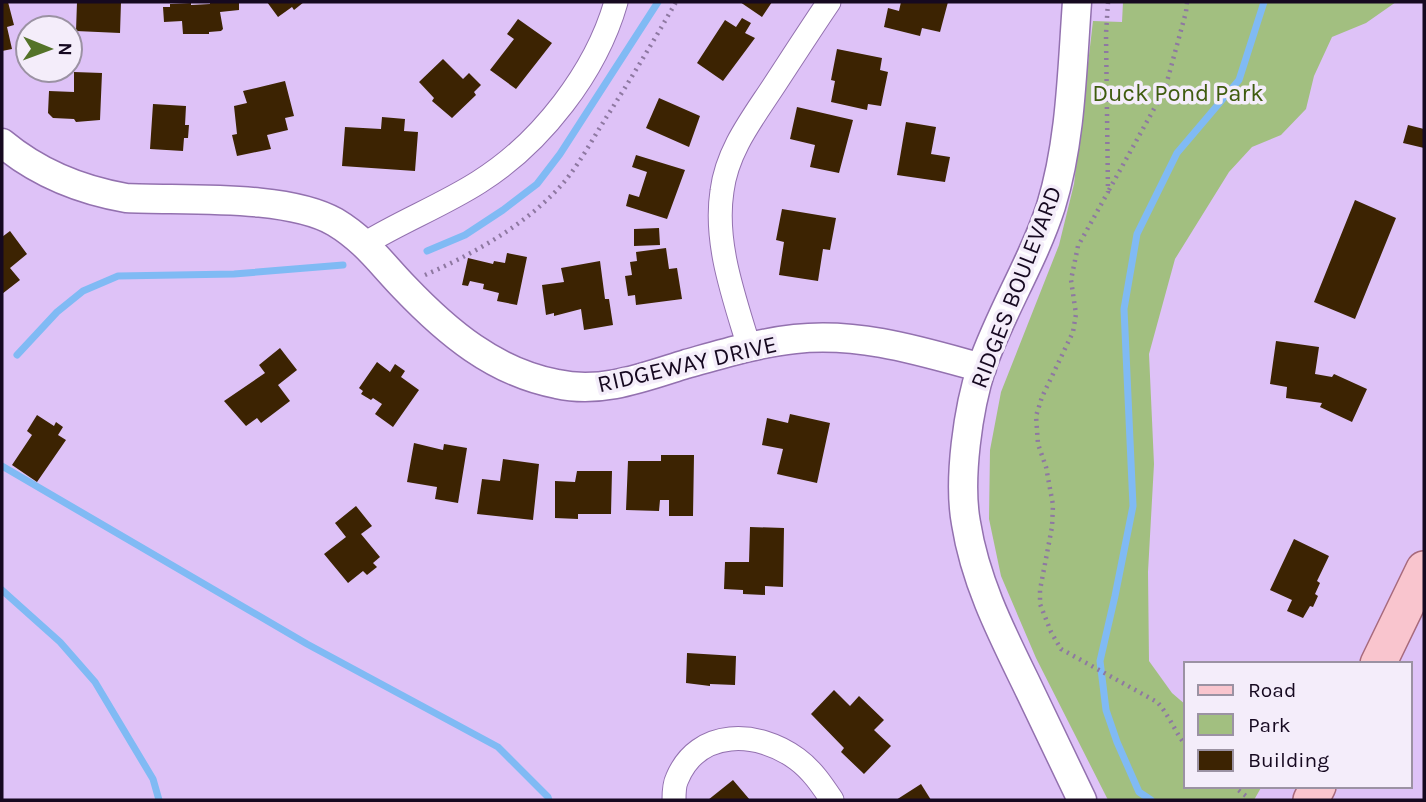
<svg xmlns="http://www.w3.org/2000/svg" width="1426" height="802" font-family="Karla,sans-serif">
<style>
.green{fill:#a2bf80}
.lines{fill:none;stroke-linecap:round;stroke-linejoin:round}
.stream{stroke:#80baf4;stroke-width:7}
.building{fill:#3c2302}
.minor-casing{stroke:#9371af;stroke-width:25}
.tertiary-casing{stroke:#9371af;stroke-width:31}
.primary-casing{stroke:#a76a7c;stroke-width:38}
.path{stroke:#8e78a1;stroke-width:4.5;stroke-dasharray:2 5;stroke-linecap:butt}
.minor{stroke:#fff;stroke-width:23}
.tertiary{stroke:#fff;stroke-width:28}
.primary{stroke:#f9c5ce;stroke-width:35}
.labels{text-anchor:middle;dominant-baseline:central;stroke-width:7;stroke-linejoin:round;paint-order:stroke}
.park-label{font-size:24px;fill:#3f5c0f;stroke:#f4edfa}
.street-label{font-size:24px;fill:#160920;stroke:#f4edfa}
</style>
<rect width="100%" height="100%" fill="#dec2f7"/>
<!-- green -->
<path class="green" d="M1123,2H1396L1366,23L1332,37L1314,76L1306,109L1281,135L1252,147L1229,172L1175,259L1149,354L1154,464L1148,572L1149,661L1172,693L1186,705V786H1262L1254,800H1108L1036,658L1001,576L989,519L990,450L1001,392L1059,245L1074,184L1093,21L1122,22Z"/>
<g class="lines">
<!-- stream -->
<path class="stream" d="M427,251L465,235L503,210L537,184L560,154L658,2
M17,355L57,312L83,291L118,276L234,274L343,265
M2,466L307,644L498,747L548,797L549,800
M2,590L60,642L95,682L153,779L159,800
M1151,800L1139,792L1117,742L1106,710L1100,661L1115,596L1133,506L1124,309L1137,234L1177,153L1239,80L1264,2"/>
</g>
<!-- building -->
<path class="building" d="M2,2H8L14,25L7,27L12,49L2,51Z
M77,2H121L120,33L76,31Z
M210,2H239V10L220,12L223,29L221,31L209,32V34H183L182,21L164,22L163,7H170V4L191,3V5L210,4Z
M267,2H304L294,10L292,7L278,17Z
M740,2H772L762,17Z
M901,2H948L940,32L922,28L920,36L884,27L888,8L899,11Z
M742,18L751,23L745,33L755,38L723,81L697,63L725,20L736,27Z
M518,19L552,43L516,89L490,70L514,39L507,34Z
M837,49L882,58L880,70L888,72L881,106L868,104L867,110L831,102L835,81L831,80Z
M443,59L463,79L469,73L481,85L474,92L476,95L452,118L432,101L434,98L419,82Z
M74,72L102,73L100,120L76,122L74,119L53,118L48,113L49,91L74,92Z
M285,81L294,116L285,118L288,130L267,135L271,149L237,156L232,135L237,134L234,106L247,103L243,91Z
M659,98L700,116L689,147L646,128Z
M153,104L186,106L185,125H189L188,138H184L183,151L150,149Z
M797,107L853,120L839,173L810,167L815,145L790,139Z
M382,117L405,119L404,131L418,132L415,171L342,166L345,127L381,129Z
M906,122L936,127L931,154L950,157L945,182L897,175Z
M1408,125L1424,129V148L1403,143Z
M636,155L685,170L667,219L626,206L629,194L639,197L647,172L632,167Z
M1355,200L1396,218L1355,319L1314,302Z
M782,209L836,218L830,250L823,249L818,281L779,275L784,242L776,240Z
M659,228L660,245L634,246V229Z
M10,231L27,254L10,268L20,280L2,294V237Z
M666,248L669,269L677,268L682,299L636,305L635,295L628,296L625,276L632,275L630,262L637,261L636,252Z
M507,253L527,257L517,305L497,301L499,293L483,289L484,284L470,281L468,286L462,285L468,258L493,264L494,261L505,263Z
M600,261L605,299H609L613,325L584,330L581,309L554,316V313L546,315L542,285L564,282L561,268Z
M1276,341L1319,347L1315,374L1332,377L1334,374L1367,389L1352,422L1320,407L1322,403L1286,398L1287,387L1270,384Z
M280,348L297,370L278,385L290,401L261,423L257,418L246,426L224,401L265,373L259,365Z
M377,362L390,372L395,364L405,371L401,377L419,390L393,427L375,414L382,404L373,398L371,400L361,394L363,391L359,388Z
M790,414L830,423L817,483L777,474L783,449L762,445L767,418L788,423Z
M37,415L54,426L56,422L63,427L58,435L66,440L37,482L12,465L32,435L27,431Z
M414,443L443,450L444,444L467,448L458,503L435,499L437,487L407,482Z
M661,455H694L693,516H669V500H660L659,511L626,510L628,461H661Z
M503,459L539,464L533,520L477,514L482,479L500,481Z
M577,471H612L611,514H578V519L555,518V481L575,482Z
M356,506L372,526L361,534L380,557L373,563L377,567L367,575L363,571L348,583L324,554L346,537L335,523Z
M750,527L784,528L783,587L765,586V595L743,594V590L724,589L725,562H749Z
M1294,539L1329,556L1317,581L1320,583L1315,594L1318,596L1313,607L1310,606L1303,618L1287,611L1292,600L1270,590Z
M687,653L736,656L735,685L710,684V686L686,683Z
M834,690L850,706L859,696L884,720L874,730L891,746L864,774L841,752L844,748L811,714Z
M733,780L750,800H708Z
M921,784L931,800H896Z"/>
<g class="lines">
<!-- minor casing -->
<g class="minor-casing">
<path id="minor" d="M366,243C402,221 443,205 479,182C541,143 596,72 616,2
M749,347C734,297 714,243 722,191C727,151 752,119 773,87C792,58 810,30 829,2
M674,800C674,793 674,785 677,779C698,728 758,730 797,759C812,770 822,785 832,800"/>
</g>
<!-- tertiary casing -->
<g class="tertiary-casing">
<path id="tertiary" d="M1077,2C1072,70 1071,141 1051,206C1033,262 1001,311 982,366C968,408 958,480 966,523C975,580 1000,630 1025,681C1044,720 1063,760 1082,800
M2,143C38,173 80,190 126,198C183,201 286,194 335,222C365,240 380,262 404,287C447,332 494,372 557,384C602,394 644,377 686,364C722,354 758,343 795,339C860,332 920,351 982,368"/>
</g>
<!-- primary casing -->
<g class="primary-casing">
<path id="primary" d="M1378,664L1424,569
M1311,800L1318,786"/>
</g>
<!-- path -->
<path class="path" d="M1108,2L1106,34L1108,192L1078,246L1071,280L1076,314L1073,332L1042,397L1036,416L1038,444L1046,467L1053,505L1052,527L1040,590V604L1051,632L1061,649L1157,702C1168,713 1175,732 1186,746
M1109,190L1165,89L1186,12L1187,2
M425,275C471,255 520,228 555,192C575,172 589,145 604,121C629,82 653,42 676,2
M1233,786L1246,796"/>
<!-- minor -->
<use href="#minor" class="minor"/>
<!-- tertiary -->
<use href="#tertiary" class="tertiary"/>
<!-- primary -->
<use href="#primary" class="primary"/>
</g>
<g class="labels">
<!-- park labels -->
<g class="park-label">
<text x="1178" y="93">Duck Pond Park</text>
</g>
<!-- street labels -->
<g class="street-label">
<text transform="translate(1016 287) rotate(-69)">RIDGES BOULEVARD</text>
<text transform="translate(687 364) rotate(-13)">RIDGEWAY DRIVE</text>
</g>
</g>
<!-- border -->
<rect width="1426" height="802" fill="none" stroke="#160920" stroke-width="7"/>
<!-- legend -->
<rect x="1184" y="662" width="228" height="126" fill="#f4edfa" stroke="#9b92a3" stroke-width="2"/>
<rect x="1198" y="685" width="35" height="10" fill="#f9c5ce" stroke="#9b92a3" stroke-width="2"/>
<text x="1248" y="697" font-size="21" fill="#160920">Road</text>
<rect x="1198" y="714" width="35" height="21" fill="#a2bf80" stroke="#9b92a3" stroke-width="2"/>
<text x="1248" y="732" font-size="21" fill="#160920">Park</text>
<rect x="1198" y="750" width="35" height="21" fill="#3c2302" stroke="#9b92a3" stroke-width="2"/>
<text x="1248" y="767" font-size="21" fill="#160920">Building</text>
<!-- north arrow -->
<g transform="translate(49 49) rotate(91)"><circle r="33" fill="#f4edfa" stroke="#9b92a3" stroke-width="2"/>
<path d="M0-5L12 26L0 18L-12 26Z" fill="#547329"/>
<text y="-10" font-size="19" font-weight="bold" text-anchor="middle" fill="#160920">N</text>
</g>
</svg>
